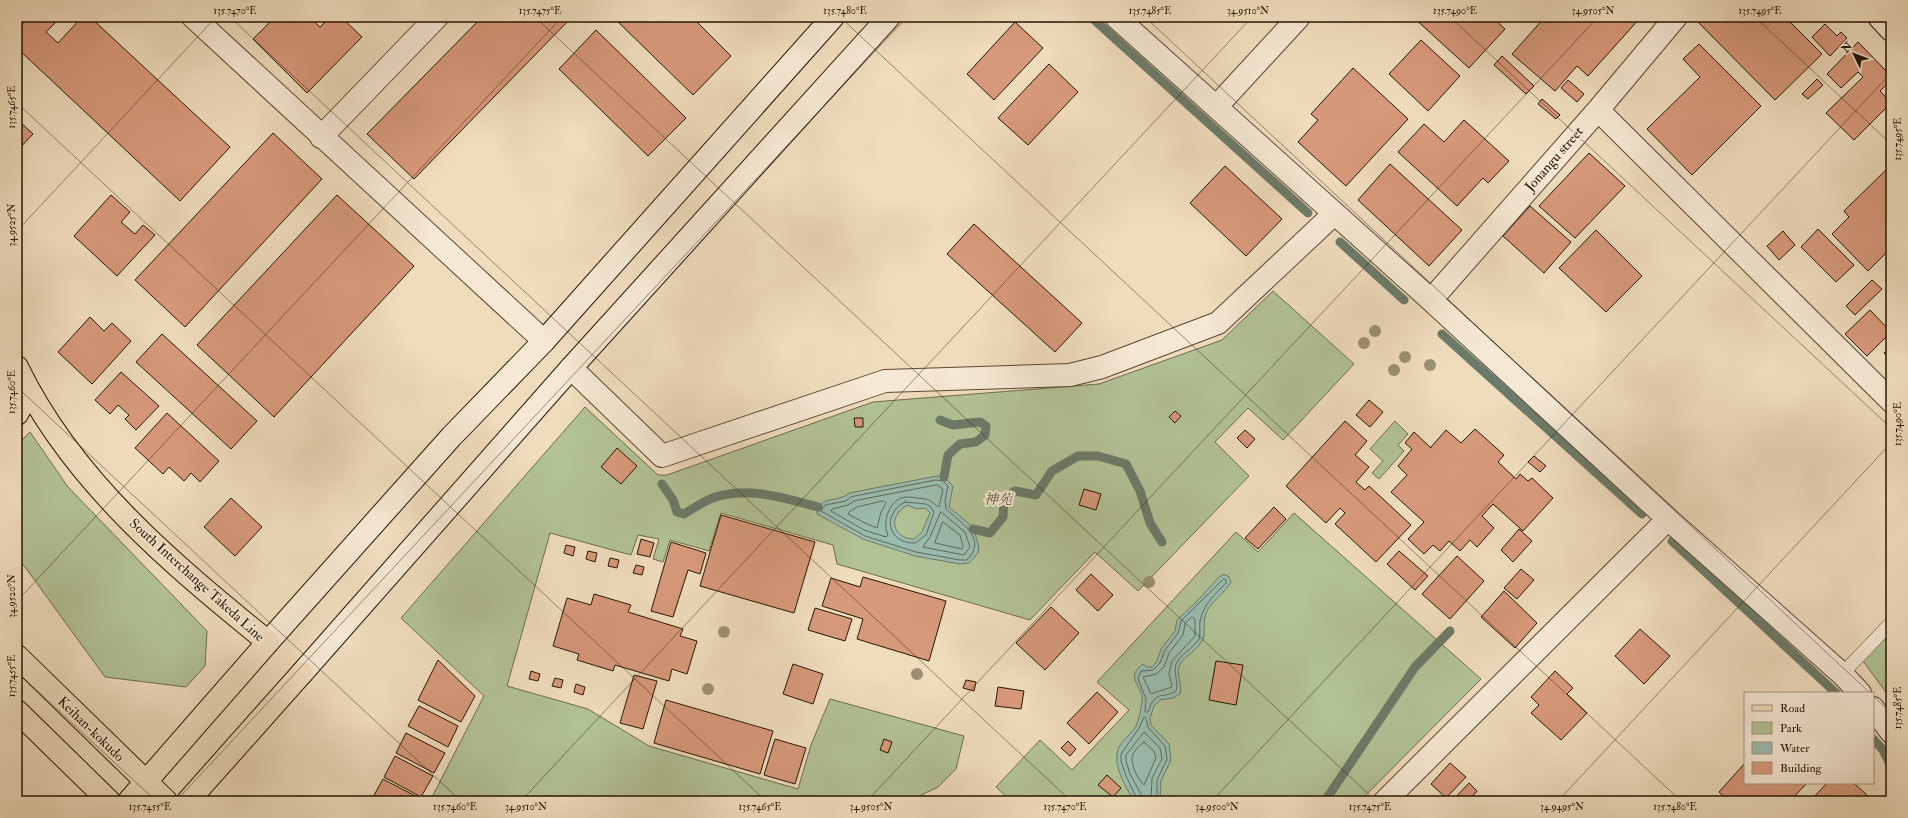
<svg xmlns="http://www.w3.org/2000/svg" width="1908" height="818" font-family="'IM FELL Double Pica','Noto Serif JP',serif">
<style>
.green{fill:#b2c296;stroke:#6c6c4c}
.water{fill:#9abcaf;stroke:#6c7a69;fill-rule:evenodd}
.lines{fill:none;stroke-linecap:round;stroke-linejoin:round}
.shore{stroke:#606958;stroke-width:1}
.stream{stroke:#6c7a69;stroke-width:9}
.building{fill:#d7997b;stroke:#261601}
.lane-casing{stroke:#584830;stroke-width:14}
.street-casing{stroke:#584830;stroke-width:24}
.secondary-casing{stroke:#261601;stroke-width:24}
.primary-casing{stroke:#261601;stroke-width:24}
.highway-casing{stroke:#261601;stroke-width:24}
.lane{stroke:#f5e8d4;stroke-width:13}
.street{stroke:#f5e8d4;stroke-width:22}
.secondary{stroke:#f5e8d4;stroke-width:22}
.primary{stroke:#efdcbd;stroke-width:22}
.highway{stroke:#efdcbd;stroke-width:22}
.tree{fill:#9b9072}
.ticks{fill:none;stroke:#261601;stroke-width:1;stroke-opacity:0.45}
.labels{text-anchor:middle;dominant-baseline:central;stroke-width:4;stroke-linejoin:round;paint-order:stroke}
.street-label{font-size:14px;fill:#261601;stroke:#f5e8d4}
.park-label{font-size:14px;font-style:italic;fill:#575235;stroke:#f5e8d4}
.neatline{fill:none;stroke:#261601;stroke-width:1.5}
.ticks-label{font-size:10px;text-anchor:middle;fill:#261601}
</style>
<rect width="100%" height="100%" fill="#efdcbd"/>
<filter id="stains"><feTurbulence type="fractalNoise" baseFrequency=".005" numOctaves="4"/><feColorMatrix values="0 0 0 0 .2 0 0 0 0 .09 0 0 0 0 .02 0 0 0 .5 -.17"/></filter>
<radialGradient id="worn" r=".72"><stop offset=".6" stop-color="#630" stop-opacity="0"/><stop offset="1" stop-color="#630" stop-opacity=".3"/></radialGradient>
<!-- green -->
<path class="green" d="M1273,291L1354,364L1283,440L1248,408L1215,442L1249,476L1138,591L1095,552L1030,620L837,564L833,545L721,513L709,551L670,540L663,562L653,559L659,539L638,535L631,555L550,533L507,686L588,709L649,746L798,789L811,745L830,699L964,736L956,769L938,787L909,801H430L484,696L401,618L585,407L658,475H667L873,402L1099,384L1222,340Z
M1395,421L1408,434L1398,445L1404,451L1379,479L1372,473L1383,461L1370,449Z
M30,432L68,487L207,631L205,666L186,687L105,677L17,556V445Z
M1294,513L1481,679L1360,801H1011L996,787L1040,740L1072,770L1129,710L1097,682L1236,532L1258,552Z
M1891,633V699L1863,661Z"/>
<!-- water -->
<path class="water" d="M937,476L944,477L953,486L949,507L973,527L979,547L978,553L969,563L960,564L915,556L863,539L817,514C817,495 839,503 849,493ZM908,505L916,509L925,508L930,513L922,532L914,539C892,539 887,515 908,505Z
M1224,574L1229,577L1231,582C1225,593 1212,600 1206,613C1203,621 1205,635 1203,639C1198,650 1185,656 1180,664C1175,674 1183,684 1180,694L1173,698L1160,700L1154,706L1150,718L1151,725L1169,744L1171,760L1161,781L1160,801H1135C1126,789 1115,769 1117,753C1118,743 1131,735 1136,726C1139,719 1141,710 1142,702C1145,686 1123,679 1143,664L1147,667H1152L1157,661L1161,649L1175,631L1177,620L1199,599L1218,578Z"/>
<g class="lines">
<!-- shore -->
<path class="shore" d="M936,480L943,481L948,486L945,500L946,509C961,523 988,538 967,560H960L916,552L865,536L821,511L825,505L846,501L851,497Z
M937,485L943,489L939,507C936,506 933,502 929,500C928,499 910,497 908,497C891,496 881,521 888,535L886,537L864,530L831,511L832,509L848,505L854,501Z
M884,501L886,503L881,512L877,528L867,524L848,514L849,512L857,507Z
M905,502L926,504L931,507L934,512L926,535L915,543C888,544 881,514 905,502Z
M941,512L965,532L970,547L964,555L923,547L930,537Z
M943,522L960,535L963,546L962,549L935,543Z
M1224,579L1226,580V583C1215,594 1203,605 1200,621C1199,626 1201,634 1199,639C1194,648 1180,654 1176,664C1173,674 1179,682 1176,691C1163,700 1156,688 1148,712H1145L1146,699L1138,679L1141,671L1153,670L1160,663L1165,650L1178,633L1181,621Z
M1192,617L1195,619V636L1172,661L1169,673L1172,687L1151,694L1143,677L1156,674L1164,667L1169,653L1183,635L1185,624Z
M1144,742L1154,751L1156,758L1144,785C1138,780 1129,762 1133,754C1135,750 1140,745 1144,742Z
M1138,801L1126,776L1121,761V754L1139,728L1144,717L1146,718L1148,727L1165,746L1167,759L1157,780V801
M1143,801L1142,796L1130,774L1126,761V755L1144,732L1160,748L1162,759L1152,778L1151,801"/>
<!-- stream -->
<path class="stream" d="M1091,17L1308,213
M1340,242L1404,300
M1442,334L1642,514
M940,420L953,425L980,422L986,426L985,435L976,442L960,444L948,455L944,477
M662,484L673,500L677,512L684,514C692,509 700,504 708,500C743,484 784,498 818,507
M973,529L990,533L1003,517L1004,499L1015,491L1036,495L1052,471L1078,456H1098L1126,464L1140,491L1150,523L1162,542
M1672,541L1836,693
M1873,739L1883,750L1891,766
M1325,801L1415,667L1450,631"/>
</g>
<!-- building -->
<path class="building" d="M26,17H48L55,23L46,32L58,43L82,17H90L230,147L180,201L17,48V30L27,19Z
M275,17H309L320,27L330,17H341L362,37L307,93L253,39Z
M482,17H572L414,179L367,134Z
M613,17H692L731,56L693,95Z
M1413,17H1492L1505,29L1469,68Z
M1545,17H1641L1588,76L1577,66L1555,91L1512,54Z
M1695,17H1785L1822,54L1775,100L1694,18Z
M1015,22L1043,48L994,100L967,74Z
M1825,24L1837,36L1841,32L1847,38L1830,56L1812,37Z
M596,30L686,118L648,156L559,69Z
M1421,40L1460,76L1428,111L1389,74Z
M1858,42L1891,76V80L1880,91L1891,103L1854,140L1826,113L1863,77L1858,72L1841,88L1827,74Z
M1699,44L1761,106L1692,175L1647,129L1700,77L1683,59Z
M1502,56L1534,86L1526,94L1494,65Z
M1049,64L1078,92L1028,145L998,118Z
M1353,68L1408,119L1346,186L1298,142L1318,120L1311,114Z
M1817,79L1823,85L1808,99L1802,94Z
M1568,80L1584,94L1577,102L1561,88Z
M1542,99L1560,115L1556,119L1538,104Z
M17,119L33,134L17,151Z
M1464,120L1509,161L1488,183L1483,178L1457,206L1398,152L1424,124L1444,142Z
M273,133L322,179L185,327L135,280Z
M1589,153L1625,186L1575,238L1539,206Z
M1390,164L1462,230L1429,266L1358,200Z
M1891,165V248L1868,271L1832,234L1849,217L1844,211Z
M1225,166L1282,219L1246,256L1190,203Z
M111,195L130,212L121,222L135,234L143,225L155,235L117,276L74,236Z
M337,195L414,266L274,417L197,345Z
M1530,206L1571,242L1544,273L1503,236Z
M974,224L1082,323L1055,352L947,254Z
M1818,229L1854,265L1836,282L1801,247Z
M1596,230L1642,276L1606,312L1559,268Z
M1783,231L1795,245L1779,260L1767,246Z
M1872,280L1882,289L1855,315L1846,306Z
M1870,310L1891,332L1867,356L1845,334Z
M90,317L104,331L112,323L131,341L92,384L58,352Z
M162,334L257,421L231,449L136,362Z
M1891,347V360L1884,353Z
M121,372L159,406L136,430L125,419L129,415L118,405L110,414L95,400Z
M1369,400L1383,412L1370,427L1356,415Z
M1175,411L1181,416L1175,423L1169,417Z
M167,413L219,461L200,482L191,473L184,481L169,467L163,474L135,448Z
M854,418H863V427H855Z
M1345,421L1367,441L1355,455L1369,467L1356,482L1365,490L1369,486L1411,525L1376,562L1335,524L1345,513L1340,508L1326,523L1286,486Z
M1475,429L1504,455L1498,462L1516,479L1520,474L1528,481L1532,478L1553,498L1523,531L1493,504L1482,516L1494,528L1477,547L1470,540L1460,551L1449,541L1440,551L1433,545L1424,554L1408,539L1424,522L1391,492L1407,475L1398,466L1412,449L1405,443L1414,432L1431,448V447L1446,430L1461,443Z
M1245,430L1255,439L1247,448L1237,438Z
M617,448L637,466L621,484L601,467Z
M1534,456L1546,466L1540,472L1528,462Z
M1084,489L1101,494L1096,510L1079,505Z
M231,498L262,527L235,556L204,527Z
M1274,507L1286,519L1258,549L1245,538Z
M721,515L815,542L794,613L700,586Z
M1519,529L1532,541L1513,562L1501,550Z
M641,539L654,543L650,557L637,554Z
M671,542L706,553L700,574L688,570L673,617L651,611Z
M566,545L575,547L573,556L564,553Z
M588,551L597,553L595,562L586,559Z
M1399,551L1428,576L1415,590L1387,564Z
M1457,556L1484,581L1450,619L1422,594Z
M610,558L619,560L617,568L608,566Z
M636,565L644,567L642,575L633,573Z
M1521,569L1534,580L1517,599L1504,588Z
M1091,574L1113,595L1098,611L1076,590Z
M863,577L946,601L929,661L857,639L863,619L822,606L831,578L860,587Z
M1504,591L1537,623L1515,648L1481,617Z
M594,594L631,605L628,612L683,629L680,636L697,641L687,674L672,669L669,681L615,665L613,671L577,660L579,654L553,646L567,598L591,605Z
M1051,607L1079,633L1045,670L1016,643Z
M815,608L852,619L845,641L808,630Z
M1640,629L1670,656L1644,684L1615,656Z
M438,660L475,696L461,722L418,700Z
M1216,661L1243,665L1236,705L1209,700Z
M793,664L823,674L813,704L783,694Z
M531,671L540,674L538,681L529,679Z
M1555,671L1573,688L1567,694L1587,713L1561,740L1531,713L1539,705L1531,697Z
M634,675L657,681L643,729L620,723Z
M555,678L563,680L561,688L552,686Z
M966,680L976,682L974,691L963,688Z
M576,684L585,687L583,695L574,692Z
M998,687L1024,691L1021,709L995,706Z
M1097,692L1118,712L1089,744L1067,723Z
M666,700L773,731L760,774L654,743Z
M419,706L458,726L448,747L408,726Z
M406,733L445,753L434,773L396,753Z
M775,739L806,748L795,784L764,775Z
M884,739L892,742L888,753L880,750Z
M1068,741L1076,749L1070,756L1061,748Z
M395,756L433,776L421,797L384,777Z
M1450,763L1466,777L1446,798L1431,784Z
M1745,763V783H1807L1790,801H1728L1719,792Z
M1107,775L1121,788L1113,797L1098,785Z
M383,779L421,799L420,801H376L372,799Z
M1469,783L1477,791L1468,801H1452Z
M1827,783H1854L1868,796L1864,801H1810Z"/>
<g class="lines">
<!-- lane casing -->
<g class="lane-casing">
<path id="lane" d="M1842,674L1891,623"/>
</g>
<!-- street casing -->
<g class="street-casing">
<path id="street" d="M193,17L544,341
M1116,17L1431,300L1668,519L1842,674L1860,693
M1216,107L1299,17
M1598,110L1891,401
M321,137L437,17
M1431,300L1598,110L1676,17
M571,368L662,456L885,381L1070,375L1102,367L1218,323L1334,214
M1873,708L1891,732
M1385,801L1668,519"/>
</g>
<!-- secondary casing -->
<g class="secondary-casing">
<path id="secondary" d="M1879,17L1891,30
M268,642L451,437L544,341L833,17
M302,673L571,368L889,17"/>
</g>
<!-- primary casing -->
<g class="primary-casing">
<path id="primary" d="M17,367C72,481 172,564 268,642L129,801
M188,801L302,673"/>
</g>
<!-- highway casing -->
<g class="highway-casing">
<path id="highway" d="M17,414L29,392
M17,656L166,801
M17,711L109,801"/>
</g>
<!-- lane -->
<use href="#lane" class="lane"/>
<!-- street -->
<use href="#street" class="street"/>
<!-- secondary -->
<use href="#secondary" class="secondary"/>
<!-- primary -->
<use href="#primary" class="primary"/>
<!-- highway -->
<use href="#highway" class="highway"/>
</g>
<!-- trees -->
<g class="tree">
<circle cx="1375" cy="331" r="6"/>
<circle cx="1364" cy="343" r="6"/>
<circle cx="1405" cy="357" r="6"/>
<circle cx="1430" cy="365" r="6"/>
<circle cx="1394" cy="370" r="6"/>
<circle cx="1149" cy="582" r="6"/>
<circle cx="724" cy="632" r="6"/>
<circle cx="917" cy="674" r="6"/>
<circle cx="708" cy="689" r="6"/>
</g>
<!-- ticks -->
<path class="ticks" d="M230,17L1071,801M535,17L1376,801M840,17L1681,801M1145,17L1870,693M1450,17L1891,428M1755,17L1891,144M17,103L766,801M17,231L216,17M17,387L461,801M17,601L562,17M17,672L156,801M1873,696L1891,713M176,801L907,17M521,801L1252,17M867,801L1598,17M1212,801L1891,73M1558,801L1891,443"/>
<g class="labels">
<!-- street labels -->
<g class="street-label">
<text transform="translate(1554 159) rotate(-49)">Jonangu street</text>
<text transform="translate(197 580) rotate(42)">South Interchange Takeda Line</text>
<text transform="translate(91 729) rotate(44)">Keihan-kokudo</text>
</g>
<!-- park labels -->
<g class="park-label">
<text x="998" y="499">神苑</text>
</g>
</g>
<!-- margin -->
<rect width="1908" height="818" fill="none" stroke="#efdcbd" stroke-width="44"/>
<!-- legend -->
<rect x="1744" y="692" width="130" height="92" fill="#f5e8d4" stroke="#a29480"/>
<rect x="1752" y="705" width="20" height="6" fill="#efdcbd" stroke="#a29480"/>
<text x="1780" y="712" font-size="12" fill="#261601">Road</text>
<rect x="1752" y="722" width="20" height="12" fill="#b2c296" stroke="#a29480"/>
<text x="1780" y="732" font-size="12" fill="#261601">Park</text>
<rect x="1752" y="742" width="20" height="12" fill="#9abcaf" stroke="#a29480"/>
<text x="1780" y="752" font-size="12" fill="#261601">Water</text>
<rect x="1752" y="762" width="20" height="12" fill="#d7997b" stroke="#a29480"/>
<text x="1780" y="772" font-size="12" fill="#261601">Building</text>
<!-- north arrow -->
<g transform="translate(1854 54) rotate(313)" stroke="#f5e8d4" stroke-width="3" paint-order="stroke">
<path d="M0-3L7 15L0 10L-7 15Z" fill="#261601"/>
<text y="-6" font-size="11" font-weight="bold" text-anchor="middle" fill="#261601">N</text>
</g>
<rect x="22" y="22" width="1864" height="774" class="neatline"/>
<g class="ticks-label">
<text x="235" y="14">135.7470°E</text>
<text x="540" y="14">135.7475°E</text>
<text x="845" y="14">135.7480°E</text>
<text x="1150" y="14">135.7485°E</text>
<text x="1248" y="14">34.9510°N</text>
<text x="1455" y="14">135.7490°E</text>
<text x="1593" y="14">34.9505°N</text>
<text x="1760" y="14">135.7495°E</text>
<text transform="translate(11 107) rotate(-90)" y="4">135.7465°E</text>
<text transform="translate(1897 139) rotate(-90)" y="4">135.7495°E</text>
<text transform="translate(11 225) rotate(-90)" y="4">34.9525°N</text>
<text transform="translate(11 392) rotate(-90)" y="4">135.7460°E</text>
<text transform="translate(1897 424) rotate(-90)" y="4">135.7490°E</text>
<text transform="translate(11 596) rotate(-90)" y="4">34.9520°N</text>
<text transform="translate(11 676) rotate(-90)" y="4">135.7455°E</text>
<text transform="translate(1897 708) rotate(-90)" y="4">135.7485°E</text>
<text x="150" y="810">135.7455°E</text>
<text x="455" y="810">135.7460°E</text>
<text x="526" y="810">34.9510°N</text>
<text x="760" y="810">135.7465°E</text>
<text x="871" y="810">34.9505°N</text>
<text x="1065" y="810">135.7470°E</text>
<text x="1217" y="810">34.9500°N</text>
<text x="1370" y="810">135.7475°E</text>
<text x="1562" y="810">34.9495°N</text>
<text x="1675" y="810">135.7480°E</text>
</g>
<rect width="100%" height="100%" filter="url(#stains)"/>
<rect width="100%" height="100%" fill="url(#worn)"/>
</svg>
